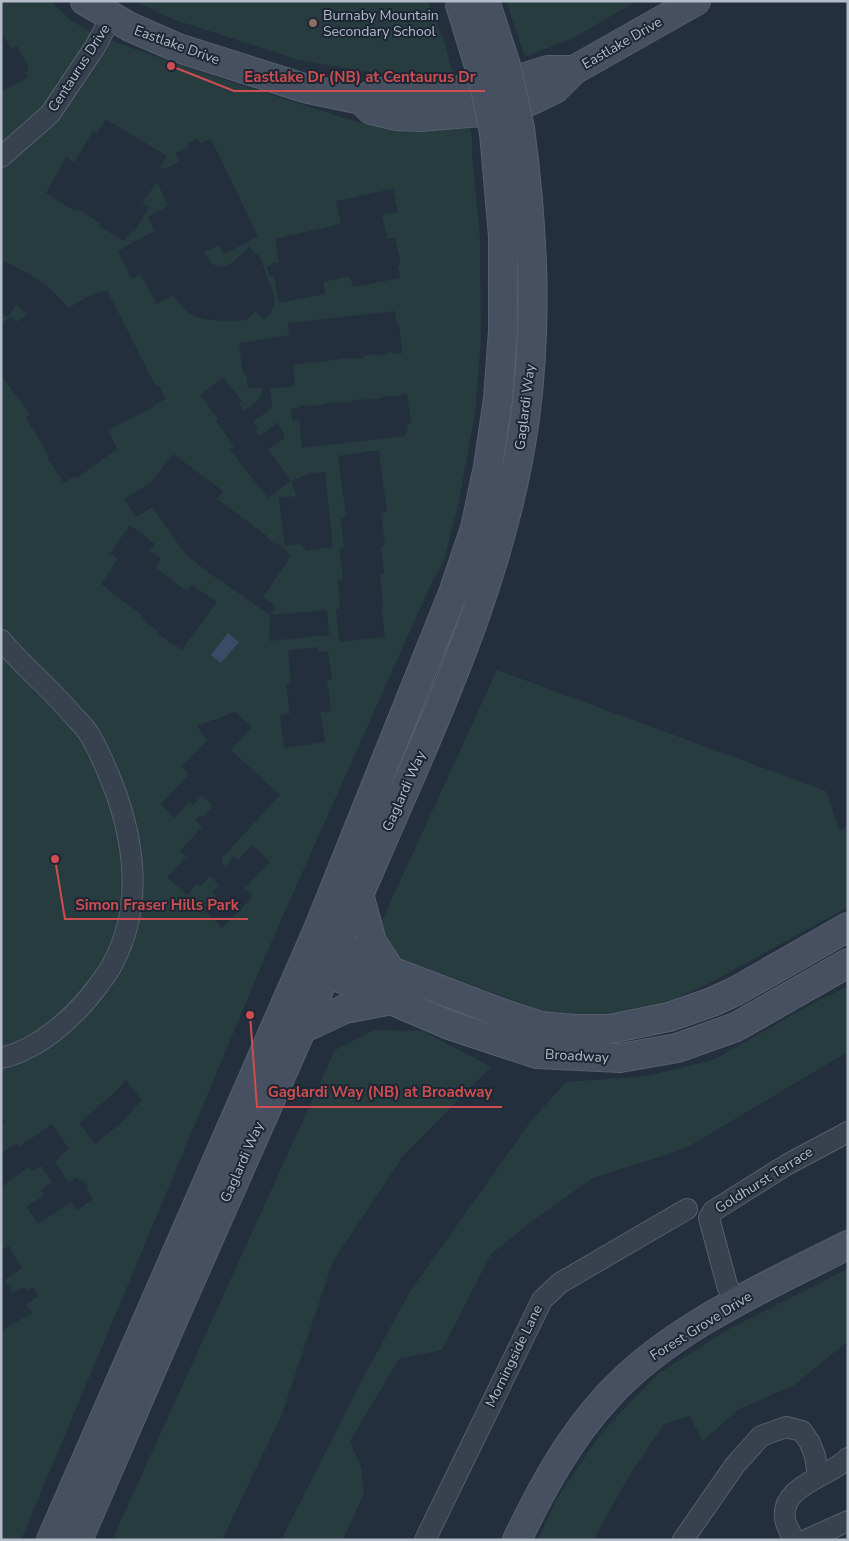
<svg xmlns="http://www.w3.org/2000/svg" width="849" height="1541" font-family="'Nunito Sans',sans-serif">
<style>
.green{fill:#263c3f;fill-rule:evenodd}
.water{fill:#394c67}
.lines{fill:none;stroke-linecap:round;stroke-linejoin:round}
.street-casing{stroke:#565f6c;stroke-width:22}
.secondary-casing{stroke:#565f6c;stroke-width:30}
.street{stroke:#38414e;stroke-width:20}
.secondary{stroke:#465061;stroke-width:28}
.secondary-bridge-casing{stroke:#565f6c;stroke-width:30;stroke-linecap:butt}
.secondary-bridge{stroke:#465061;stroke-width:28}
.education-dot{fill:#8d6e63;stroke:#1d2633;stroke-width:2}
.labels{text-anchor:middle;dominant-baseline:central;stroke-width:4;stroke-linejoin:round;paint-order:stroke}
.poi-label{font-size:14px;fill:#b4bcc9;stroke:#1d2633;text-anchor:start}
.street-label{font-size:14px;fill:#b4bcc9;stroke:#1d2633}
.leader{fill:none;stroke:#ce4d50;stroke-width:2}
.callout-dot{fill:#ce4d50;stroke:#1d2633;stroke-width:2}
.callout-label{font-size:15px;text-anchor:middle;font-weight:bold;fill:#ce4d50;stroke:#1d2633;stroke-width:4;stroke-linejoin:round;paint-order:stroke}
</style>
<rect width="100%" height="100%" fill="#242f3e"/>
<!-- green -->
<path class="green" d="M1,1H51L69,19L97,36L204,73L356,122L419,132L434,127L468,123L472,136V153L480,239L481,339L475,413L458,506L444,561L431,584L273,938L21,1540H1V1331L32,1313L26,1304L39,1296L33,1287L27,1290L25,1287L13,1293L5,1280L22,1268L9,1246L1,1250V1187L29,1167L32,1171L41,1166L52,1182L41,1190L44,1195L26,1207L38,1224L71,1202L77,1210L93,1199L87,1190L89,1188L82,1179L80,1181L77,1177L69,1183L55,1162L60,1158L59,1156L69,1149L52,1124L19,1147L16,1143L1,1153V1125L5,1122L1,1116V375L30,414L26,418L49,456L47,458L64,483L75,476L77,478L117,449L108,430L154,407V405L166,399L159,386L156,387L107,290L98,294L97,292L68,308C51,285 27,271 1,260V88L3,91L28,77L25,72L28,71L29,67L17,46L11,48L1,32ZM106,119L167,156L160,167L164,169L179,162L175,153L188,147L187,143L197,139L199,142H201L202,143L211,139L258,236L249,241V242L223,254L219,246L204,252C219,281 234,261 249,247L260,257L274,296V304L271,313L265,320L255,311C253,314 250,318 247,319C237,324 201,320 192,315C184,310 179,302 173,295L156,304L141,275L132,279L118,251L154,231L148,217L168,206L157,182L142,203L149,207L134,232L131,231L124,241L99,226L100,223L78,209L75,211L46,193L66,157L75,162L93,131L97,133ZM393,189L398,212L382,215L387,239L395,238L401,265L398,266L400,278L353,287L350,276L323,282L325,294L279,303L274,276L270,277L267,267L272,266L271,263L279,262L275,239L341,224L336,201ZM395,311L396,323H399L402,353L394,354L393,352L386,353V355L378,356V354L363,356V358L348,359L347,358H344L316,363V361L293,365L295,386L270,389L272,408L253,422L258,429L255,431L259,437L278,422L285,438L268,449L291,481L268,498L230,450L234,446L216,421L218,419L200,395L223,377L242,401L239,404L244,411C253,404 263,399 262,387L248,389L246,375H243L239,343L289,335L288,323ZM407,394L411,423L407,424L408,431L404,436L302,448L299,420L292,421L291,409L298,408V406L322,405V404L337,402L338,403L352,402V400L379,399L383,398V396L391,397ZM368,451H379L387,512L381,513L385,545L381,546L384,574L380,575L383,606L381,607L385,637L339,642L336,609H340L338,580L343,579L339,549L344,547L340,517H346L338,456ZM173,454L223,491L217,499L267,536V537L276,545L278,543L291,556L263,597L276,607L270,615L205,570L185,554L152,507L136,517L124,499L151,483ZM325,472L333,547L307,551L300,544L285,546L279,498L296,496L291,481L308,474ZM130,525L155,544L150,551L161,559L155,567L187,591L192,585L217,602L182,650L158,634L159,632L146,622L140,614L101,584L118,559L110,553ZM327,610L329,635L269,641L270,615ZM317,647L318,652L328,651L332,679L327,680L331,711L320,712L325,742L284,748L280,715L290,713L286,684L291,683L288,652L290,650ZM235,712L252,727L231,750L280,795L221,859L223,862L222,864L225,867L234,856L238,860L252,845L270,862L245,888L253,896L222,928L204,910L217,897L212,892L219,885L210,876L200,887L197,884L187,895L167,877L186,857L180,851L202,827L195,820L200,815L203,817L213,806L202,795L193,805L189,802L174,818L161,804L189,774L182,766L207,740L197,726ZM126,1080L142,1100L122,1122L95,1144L79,1123L112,1095Z
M134,1H428L446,47L453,74L401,75L356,70L299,60L172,19Z
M506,1H637L573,38L525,57Z
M16,305L27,314L16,322L12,316L1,324V313L8,317Z
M497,670L826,791L839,830L848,827V907L710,983L672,1000L614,1018L543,1011L403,960L377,931Z
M848,986V1052L684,1149L593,1178L532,1221L491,1254L442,1350L399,1359L350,1441L361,1468L364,1493L343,1540H281L362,1380L409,1293L531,1121L566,1082L647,1076L713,1060L815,1002Z
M374,1030L423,1031L491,1067L403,1156L333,1261L282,1414L222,1540H112L335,1050Z
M848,1269V1341L793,1386L739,1409L703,1441L689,1416L664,1424L628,1478L593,1540H538L556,1500L602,1432L659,1373L729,1329Z"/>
<!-- water -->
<path class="water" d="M228,633L239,642L221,663L211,655Z"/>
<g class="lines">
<!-- street casing -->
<g class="street-casing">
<path id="street" d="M1,157L50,114L95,47L111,17
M1,640C23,666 50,688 72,714C78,721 85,727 89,734C101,753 108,773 116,793C136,850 142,910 112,965C108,973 102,980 97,987C75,1017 38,1050 1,1058
M735,1303L727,1285L709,1218L713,1211L788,1164L848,1132
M425,1540L542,1300L560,1283L687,1209
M683,1540L735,1465L761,1436L786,1427L802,1431L810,1443L815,1456L818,1477
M794,1540C791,1534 786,1525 785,1519C780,1485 830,1477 848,1458
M806,1540L848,1521"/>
</g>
<!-- secondary casing -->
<g class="secondary-casing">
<path id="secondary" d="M85,1L130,27L178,48L304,88L361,100L371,110L396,116L420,117L481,112L509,108L528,102L555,89L574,70L696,1
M361,100L377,92L454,91L522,78L548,70H574
M359,894L372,942L391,971
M320,938L391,971L499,1012L541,1026L574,1029H610L669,1017L712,1002L736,991L848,927
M312,964L342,979L449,1025L537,1054L620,1058L677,1048L736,1027L848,963
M300,1030L345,1009L392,1000
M51,1540L319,927L453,593L475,528L488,467L498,399L503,331V236L494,133
M78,1540L177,1311L327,972L336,946C359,896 380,846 402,796C455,675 507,551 525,418C538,321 533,225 520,128
M517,1540C542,1488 569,1438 608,1396C670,1328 767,1286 848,1245"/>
</g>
<!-- street -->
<use href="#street" class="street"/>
<!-- secondary -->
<use href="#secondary" class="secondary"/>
<!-- secondary-bridge casing -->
<g class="secondary-bridge-casing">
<path id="secondary-bridge" d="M459,1L483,79L494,133
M485,1L506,65L520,128"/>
</g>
<!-- secondary-bridge -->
<use href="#secondary-bridge" class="secondary-bridge"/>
</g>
<!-- markers -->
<circle class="education-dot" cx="313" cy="23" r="5"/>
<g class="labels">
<!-- poi labels -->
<g class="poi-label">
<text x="323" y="15">Burnaby Mountain<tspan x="323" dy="16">Secondary School</tspan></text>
</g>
<!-- street labels -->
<g class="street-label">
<text transform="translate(622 43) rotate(-30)">Eastlake Drive</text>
<text transform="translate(177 45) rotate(20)">Eastlake Drive</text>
<text transform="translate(79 68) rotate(-57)">Centaurus Drive</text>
<text transform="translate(525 407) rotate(-83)">Gaglardi Way</text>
<text transform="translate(404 791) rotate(-66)">Gaglardi Way</text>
<text transform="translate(577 1056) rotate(3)">Broadway</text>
<text transform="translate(242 1162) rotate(-66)">Gaglardi Way</text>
<text transform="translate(764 1180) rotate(-32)">Goldhurst Terrace</text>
<text transform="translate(701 1326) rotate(-32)">Forest Grove Drive</text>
<text transform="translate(514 1356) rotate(-64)">Morningside Lane</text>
</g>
</g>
<!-- callouts -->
<path class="leader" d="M171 66L234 91H485M55 859L65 919H248M250 1015L257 1107H502"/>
<g class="callout-dot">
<circle cx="171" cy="66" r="5"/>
<circle cx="55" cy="859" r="5"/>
<circle cx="250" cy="1015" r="5"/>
</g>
<g class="callout-label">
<text x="360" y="82">Eastlake Dr (NB) at Centaurus Dr</text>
<text x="157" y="910">Simon Fraser Hills Park</text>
<text x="380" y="1097">Gaglardi Way (NB) at Broadway</text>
</g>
<!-- border -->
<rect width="849" height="1541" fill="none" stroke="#b4bcc9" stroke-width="5"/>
</svg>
